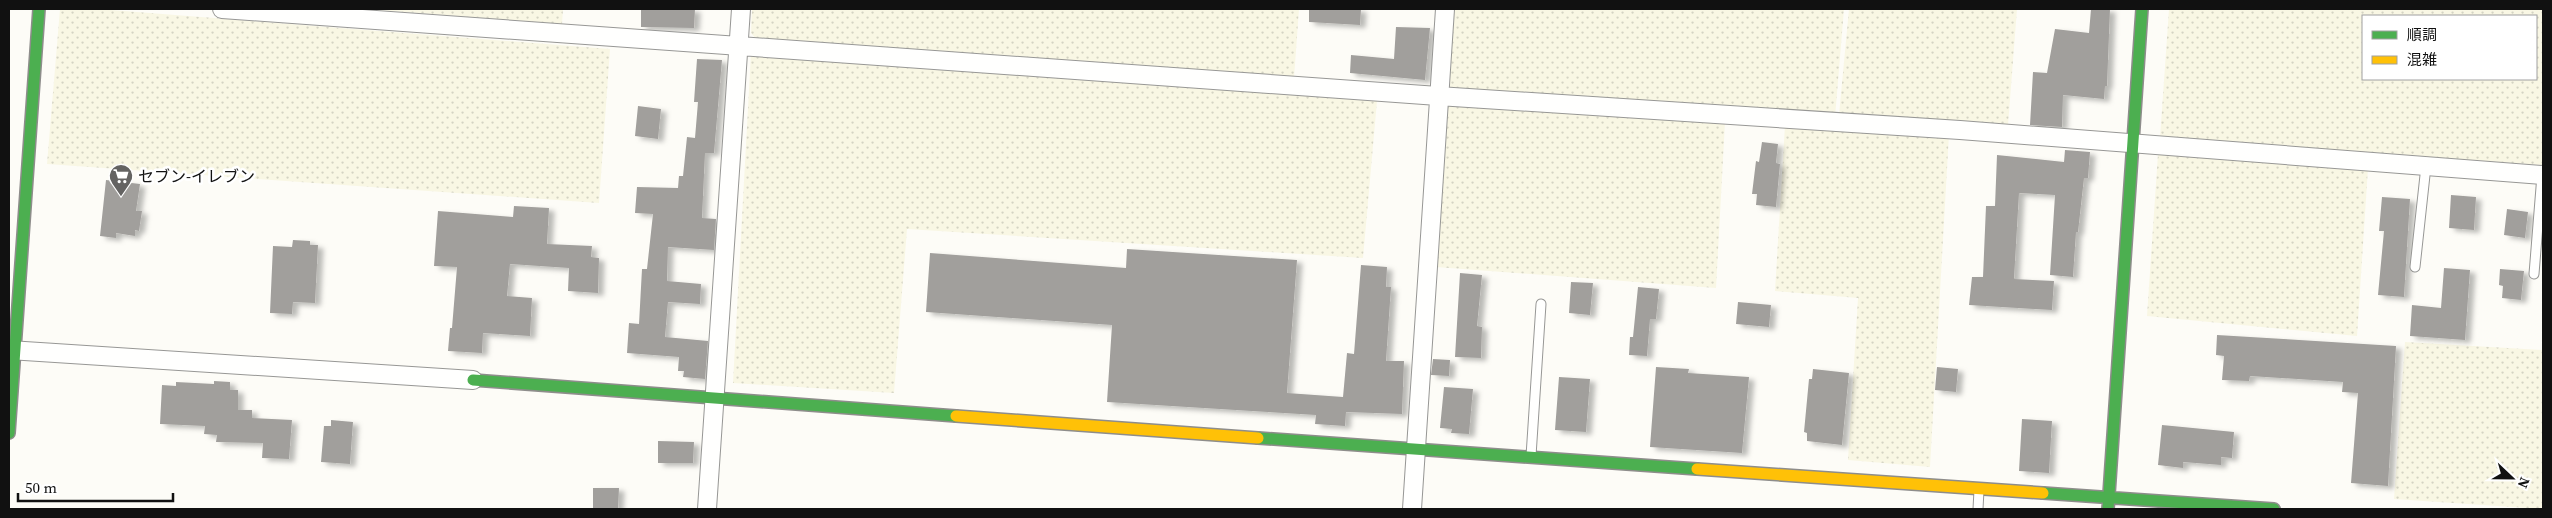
<svg xmlns="http://www.w3.org/2000/svg" width="2552" height="518" font-family="'Source Serif 4','Noto Sans JP',serif">
<style>
.farmland{fill:url(#farmland-dots);fill-rule:evenodd}
.building{fill:#a19f9c;filter:url(#shadow)}
.lines{fill:none;stroke-linecap:round;stroke-linejoin:round}
.lane-casing{stroke:#979795;stroke-width:11}
.street-casing{stroke:#979795;stroke-width:20}
.fast-casing{stroke:#8e8d8b;stroke-width:14}
.slow-casing{stroke:#8e8d8b;stroke-width:14}
.lane{stroke:#fffffe;stroke-width:9}
.street{stroke:#fffffe;stroke-width:18}
.fast{stroke:#4caf50;stroke-width:11}
.slow{stroke:#ffc107;stroke-width:11}
.labels{text-anchor:middle;dominant-baseline:central;stroke-width:5;stroke-linejoin:round;paint-order:stroke}
.poi-label{font-size:16px;fill:#111;stroke:#fff;text-anchor:start}
</style>
<defs>
<pattern id="farmland-dots" width="8" height="8" patternUnits="userSpaceOnUse" patternTransform="scale(1.25)"><rect width="8" height="8" fill="#f9f7e4"/><path d="M2 2h.1M6 6h.1" fill="none" stroke="#d4d3c3" stroke-width="1.8" stroke-linecap="round"/></pattern>
<filter id="shadow"><feDropShadow dx="5.5" dy="3" stdDeviation="2.5" flood-color="#0004"/></filter>
</defs>
<rect width="100%" height="100%" fill="#fdfcf7"/>
<!-- farmland -->
<path class="farmland" d="M60,9H98L610,49L599,203L47,164Z
M365,9H563L562,24Z
M752,9H1299L1294,78L757,40L751,33Z
M1452,9H1844L1835,117L1446,89Z
M1849,9H2017L2008,125L1839,115Z
M2169,9H2543V165L2160,138ZM2363,16H2536V79H2363Z
M751,53L1377,101L1363,258L907,229L894,393L733,383Z
M1446,101L1725,122L1716,288L1436,267Z
M1785,125L1949,134L1930,467L1848,460L1858,298L1775,291Z
M2158,154L2368,168L2357,336L2147,316Z
M2405,342L2543,350V509L2394,499Z"/>
<!-- building -->
<path class="building" d="M641,9H695L694,28L641,27Z
M1309,9H1361L1360,25L1309,22Z
M2091,9H2110L2107,86H2105L2104,99L2063,95L2062,127L2030,125L2033,72L2047,73L2055,29L2089,33Z
M1396,27L1430,28L1425,80L1350,73L1351,55L1394,59Z
M697,59L722,60L714,153H705L702,218L716,219L714,250L668,247L667,281L701,284L700,304L668,302L665,337L708,341L705,379L683,377L684,371H678L679,357L627,353L629,323L639,324L642,269H647L653,214L635,213L637,187L678,188L679,176H683L687,137L695,138L698,102H694Z
M638,106L661,109L658,139L635,136Z
M1762,142L1778,144L1776,163L1780,164L1776,207L1756,205L1757,194H1752L1756,161L1759,162Z
M2065,150L2090,152L2088,178H2084L2078,232H2076L2073,277L2050,275L2055,195L2019,193L2014,279L2054,281L2052,310L1969,305L1972,277H1983L1986,206H1995L1997,155L2064,162Z
M106,180L140,184L136,211H142L139,231L135,230V236L116,233V238L100,236Z
M2451,195L2476,197L2474,230L2449,228Z
M2382,197L2410,199L2404,297L2378,295L2384,231H2379Z
M514,206L549,208L547,244L592,246L591,257L599,258L598,293L568,291L569,268L510,264L507,296L532,298L530,336L483,333L482,353L448,351L450,328H452L457,267L434,266L438,211L513,217Z
M2507,209L2528,212L2525,238L2504,235Z
M293,240L310,241V245H318L315,303L293,302L292,314L270,313L273,246L292,247Z
M1127,249L1297,260L1287,393L1343,397L1347,353L1354,354L1361,265L1387,267L1386,287H1391L1386,361H1404L1402,414L1346,412L1345,426L1315,424L1316,415L1107,402L1112,325L926,312L930,253L1126,268Z
M2444,268L2470,270L2465,340L2410,336L2412,305L2441,308Z
M2500,269L2524,271L2521,300L2502,298L2503,286L2499,285Z
M1460,273L1482,275L1477,326L1482,327L1481,358L1455,357Z
M1571,282L1593,283L1590,315L1569,313Z
M1638,287L1659,289L1656,319H1650L1647,356L1629,355L1630,337H1633Z
M1738,302L1771,305L1769,327L1736,324Z
M2217,335L2396,346L2388,486L2351,483L2358,393L2342,392L2343,382L2250,376L2249,381L2222,380L2224,356L2216,355Z
M1433,359L1450,360L1449,376L1431,375Z
M1656,367L1689,369L1688,373L1749,377L1742,453L1650,447Z
M1937,367L1958,369L1956,392L1935,390Z
M1813,369L1849,373L1842,445L1807,441V433L1804,432L1809,379H1812Z
M1559,377L1590,379L1586,432L1555,430Z
M214,381L230,382V390H238V410H252V418L292,420L289,459L262,458L263,443L216,442L217,435L204,434L205,426L160,424L162,385L176,386V382L214,384Z
M1444,387L1473,389L1469,434L1451,433L1452,429L1440,428Z
M2022,419L2052,421L2049,473L2019,471Z
M331,420L353,422L350,464L321,462L324,426H331Z
M2162,425L2234,432L2232,458L2221,457V465L2183,462V468L2158,465Z
M658,441L694,442L693,463H658Z
M593,488H619L618,509H593Z"/>
<g class="lines">
<!-- lane casing -->
<g class="lane-casing">
<path id="lane" d="M2415,267L2426,166
M2534,274L2542,175
M1531,456L1541,304
M1978,509L1979,490"/>
</g>
<!-- street casing -->
<g class="street-casing">
<path id="street" d="M222,9L1438,96L1960,130L2543,175
M9,350L473,380
M707,509L741,9
M1412,509L1445,9"/>
</g>
<!-- fast casing -->
<g class="fast-casing">
<path id="fast" d="M473,380L956,416
M9,433L39,9
M1258,438L1697,469
M2043,493L2274,509
M2108,509L2142,9"/>
</g>
<!-- slow casing -->
<g class="slow-casing">
<path id="slow" d="M956,416L1258,438
M1697,469L2043,493"/>
</g>
<!-- lane -->
<use href="#lane" class="lane"/>
<!-- street -->
<use href="#street" class="street"/>
<!-- fast -->
<use href="#fast" class="fast"/>
<!-- slow -->
<use href="#slow" class="slow"/>
</g>
<!-- icons -->
<defs>
<g id="supermarket-pin" transform="scale(1.25)"><path d="M0 17L-7.5 6A9.5 9.5 0 1 1 7.5 6Z" fill="#646362" stroke="#fff"/><path d="M-6-5.5h2.5l.6 2H6L4.5 2H-2.5L-4.4-4H-6ZM-1.5 3.2a1.3 1.3 0 1 0 .1 0ZM3 3.2a1.3 1.3 0 1 0 .1 0Z" fill="#fff"/></g>
</defs>
<g fill-rule="evenodd">
<use href="#supermarket-pin" x="121" y="176"/>
</g>
<g class="labels">
<!-- poi labels -->
<g class="poi-label">
<text x="138" y="176">セブン-イレブン</text>
</g>
</g>
<!-- border -->
<rect width="2552" height="518" fill="none" stroke="#111111" stroke-width="20"/>
<!-- legend -->
<rect x="2362" y="15" width="175" height="65" fill="#ffffff" stroke="#a0a0a0"/>
<rect x="2372" y="31" width="25" height="8" fill="#4caf50" stroke="#a0a0a0"/>
<text x="2407" y="40" font-size="15" fill="#111111">順調</text>
<rect x="2372" y="56" width="25" height="8" fill="#ffc107" stroke="#a0a0a0"/>
<text x="2407" y="65" font-size="15" fill="#111111">混雑</text>
<!-- north arrow -->
<g transform="translate(2512 478) rotate(112)" stroke="#ffffff" stroke-width="4" paint-order="stroke">
<path d="M0-4L9 19L0 12L-9 19Z" fill="#111111"/>
<text y="-8" font-size="14" font-weight="bold" text-anchor="middle" fill="#111111">N</text>
</g>
<!-- scale -->
<path d="M18 493v8h155v-8" fill="none" stroke="#111111" stroke-width="2.5"/>
<text x="25" y="493" font-size="15" fill="#111111" stroke="#ffffff" stroke-width="4" paint-order="stroke">50 m</text>
</svg>
